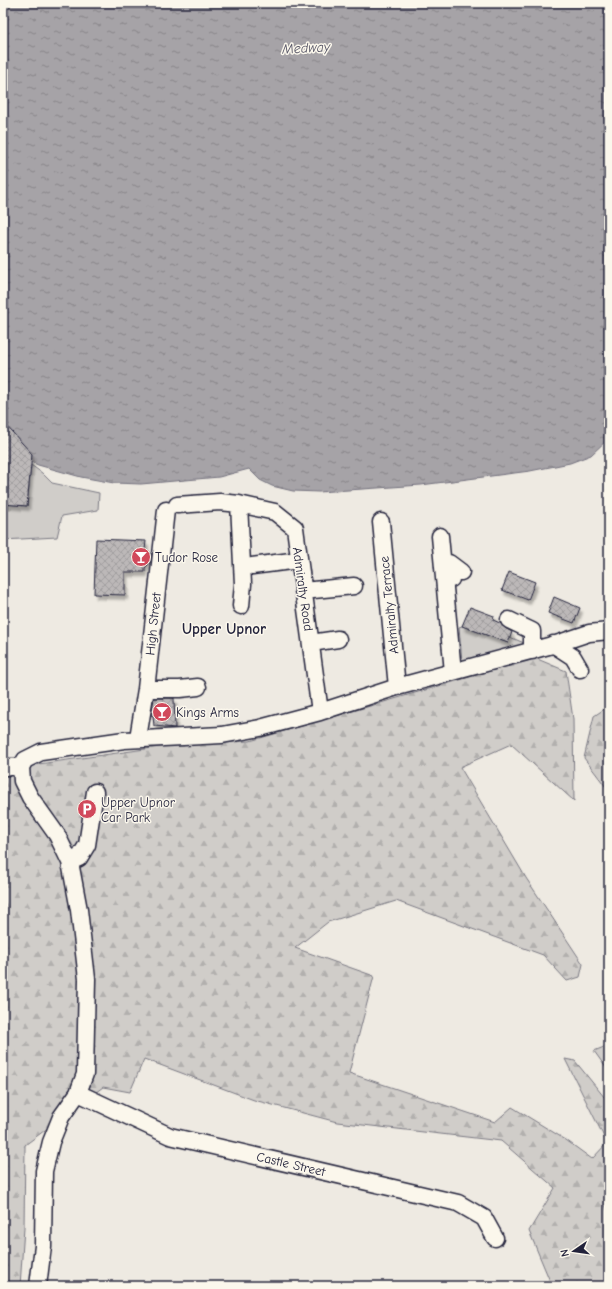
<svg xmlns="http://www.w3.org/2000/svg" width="612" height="1289" font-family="'Comic Neue',sans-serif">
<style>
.grass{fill:#d0cdc9;stroke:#797882}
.forest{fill:url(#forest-firs);stroke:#797882}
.water{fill:url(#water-ripples);stroke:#716f7c}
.building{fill:url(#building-cross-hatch);stroke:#22223b;filter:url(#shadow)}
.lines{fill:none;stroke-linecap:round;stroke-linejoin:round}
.minor-casing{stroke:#22223b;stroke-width:19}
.minor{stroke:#fbf7ec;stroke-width:16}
.labels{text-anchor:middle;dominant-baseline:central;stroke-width:3;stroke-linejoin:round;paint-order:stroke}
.poi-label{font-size:13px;fill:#22223b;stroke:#fbf7ec;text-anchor:start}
.street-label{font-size:13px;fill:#22223b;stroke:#fbf7ec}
.water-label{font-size:14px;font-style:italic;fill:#575666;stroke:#fbf7ec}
.quarter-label{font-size:15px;font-weight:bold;fill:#22223b;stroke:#fbf7ec}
</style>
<defs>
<pattern id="forest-firs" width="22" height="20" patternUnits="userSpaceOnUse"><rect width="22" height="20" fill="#d0cdc9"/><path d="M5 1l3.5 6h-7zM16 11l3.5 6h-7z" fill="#b2b0ae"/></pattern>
<pattern id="water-ripples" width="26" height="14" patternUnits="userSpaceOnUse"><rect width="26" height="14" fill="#a6a3a7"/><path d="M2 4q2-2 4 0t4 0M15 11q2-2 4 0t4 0" fill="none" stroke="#878489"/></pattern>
<pattern id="building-cross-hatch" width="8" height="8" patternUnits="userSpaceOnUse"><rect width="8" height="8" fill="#bcb8b8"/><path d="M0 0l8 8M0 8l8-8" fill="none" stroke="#a19e9f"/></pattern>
<filter id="shadow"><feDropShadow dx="2.5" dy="4.5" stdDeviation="1" flood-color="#0004"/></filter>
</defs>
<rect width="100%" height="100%" fill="#eeeae2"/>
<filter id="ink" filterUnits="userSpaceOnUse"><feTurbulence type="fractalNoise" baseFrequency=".025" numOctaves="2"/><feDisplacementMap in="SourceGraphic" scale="8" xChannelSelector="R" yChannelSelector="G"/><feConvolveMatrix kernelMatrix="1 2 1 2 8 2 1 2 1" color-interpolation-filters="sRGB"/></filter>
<g filter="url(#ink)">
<!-- grass -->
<path class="grass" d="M31,465L42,473L52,483L99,493L98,510L62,516L57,537L3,540V504L27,506Z
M462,626L508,643L510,637L524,643V653L469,665L462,661L459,627Z"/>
<!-- forest -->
<path class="forest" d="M535,658L566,671L573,719L574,801L511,744L460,767L526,878L583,964L580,977L567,981L543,955L396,901L328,922L295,948L374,976L349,1073L495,1122L512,1107L566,1140L592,1159L607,1143L565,1059L575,1061L609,1103V1202L605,1205L609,1215V1286H552L529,1231L555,1188L501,1141L337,1122L254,1100L144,1059L130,1092L103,1087L25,1145L24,1228L20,1286H3V769L174,745L250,741Z
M609,706V791L584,758L594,716Z
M609,1045V1072L594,1051Z"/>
<!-- water -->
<path class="water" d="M3,3H609V438L591,455L570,463L530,471L421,485L319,492L293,491L272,486L260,480L249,469L219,477L141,484L114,483L81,477L38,465L3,449Z"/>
<!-- building -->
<path class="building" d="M3,422L32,454L27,506L3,504Z
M96,539L146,541L145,550L152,554L151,562L145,568V572H125V595L94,594Z
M509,572L535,582L528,600L502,590Z
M554,597L580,608L574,623L548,613Z
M470,607L494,616L493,620L500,623L505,628L512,632L508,643L462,626Z
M154,698H174L175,728L154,726L153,716L151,715Z"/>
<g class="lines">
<!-- minor casing -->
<g class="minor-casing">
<path id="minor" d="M239,504L243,584L241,606
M177,505L220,502L239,504L275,512L295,528L320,712
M381,522L397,687
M440,536L453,672
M252,566L299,560
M451,579L449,563L461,572
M303,591L354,586
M509,620L532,631V651
M311,643L338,639
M553,644L573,657L580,669
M146,689H180L198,687
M138,738L146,689L166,510
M3,767H21
M70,862L79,858L87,845L95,792
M78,1093L170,1136L458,1203L484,1218L495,1238
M38,1286L43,1246L44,1171L51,1142L61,1117L78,1093L85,1074L87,979L79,910L70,862L57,835L30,797L22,781L21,767L25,760L41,752L124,740L222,735L260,728L320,712L397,687L556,644L589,633L609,631"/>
</g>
<!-- minor -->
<use href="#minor" class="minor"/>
</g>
</g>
<!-- icons -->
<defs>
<g id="bar-disc" transform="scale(1)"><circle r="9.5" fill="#d1495b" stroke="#fbf7ec"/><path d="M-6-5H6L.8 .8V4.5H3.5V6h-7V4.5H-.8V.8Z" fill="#fff"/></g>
<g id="parking-disc" transform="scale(1)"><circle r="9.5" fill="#d1495b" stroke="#fbf7ec"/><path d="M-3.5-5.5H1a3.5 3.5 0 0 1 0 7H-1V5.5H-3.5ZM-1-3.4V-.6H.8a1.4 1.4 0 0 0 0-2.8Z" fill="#fff"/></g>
</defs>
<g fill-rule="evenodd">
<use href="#bar-disc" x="141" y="557"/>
<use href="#bar-disc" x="162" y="712"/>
<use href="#parking-disc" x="87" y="809"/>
</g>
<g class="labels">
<!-- poi labels -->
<g class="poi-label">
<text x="155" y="557">Tudor Rose</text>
<text x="176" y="712">Kings Arms</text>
<text x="101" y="802">Upper Upnor<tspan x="101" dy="15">Car Park</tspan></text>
</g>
<!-- street labels -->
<g class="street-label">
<text transform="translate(303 589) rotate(82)">Admiralty Road</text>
<text transform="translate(389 605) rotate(-96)">Admiralty Terrace</text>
<text transform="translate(153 624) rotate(-84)">High Street</text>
<text transform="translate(291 1164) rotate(13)">Castle Street</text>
</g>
<!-- water labels -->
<g class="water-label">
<text transform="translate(306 48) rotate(-3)">Medway</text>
</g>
<!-- quarter labels -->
<g class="quarter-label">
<text x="224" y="629">Upper Upnor</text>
</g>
</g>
<!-- margin -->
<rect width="612" height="1289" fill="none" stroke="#fbf7ec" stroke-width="16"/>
<rect x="8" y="8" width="596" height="1273" fill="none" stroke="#22223b" stroke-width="1.5" filter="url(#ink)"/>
<!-- north arrow -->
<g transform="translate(574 1251) rotate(257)" stroke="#fbf7ec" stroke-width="3" paint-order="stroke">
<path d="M0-3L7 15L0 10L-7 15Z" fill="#22223b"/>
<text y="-6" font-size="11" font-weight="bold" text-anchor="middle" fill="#22223b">N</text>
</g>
</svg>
